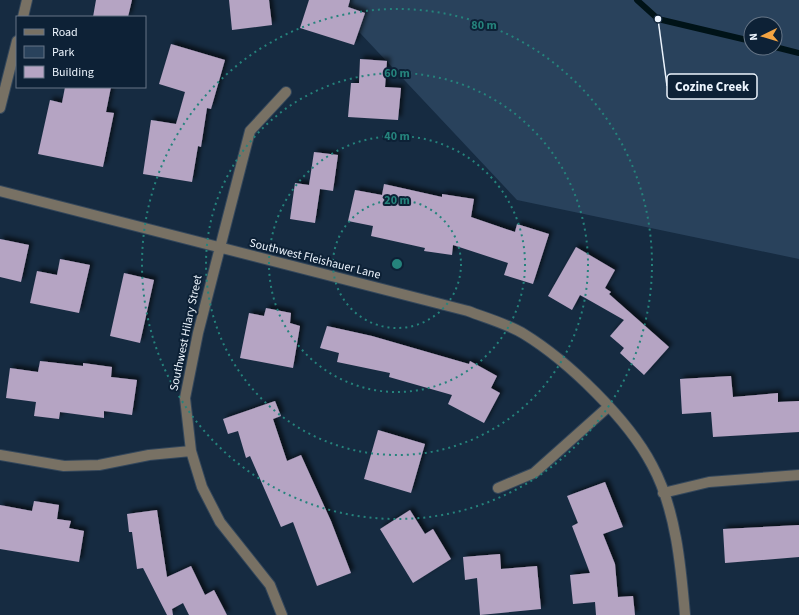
<svg xmlns="http://www.w3.org/2000/svg" width="799" height="615" font-family="'Source Sans 3',sans-serif">
<style>
.green{fill:#29425c;fill-rule:evenodd}
.lines{fill:none;stroke-linecap:round;stroke-linejoin:round}
.stream{stroke:#001318;stroke-width:6}
.building{fill:#b5a4c3;filter:url(#shadow)}
.street-casing{stroke:#34475b;stroke-width:12}
.street{stroke:#787164;stroke-width:10}
.ring{fill:none;stroke:#25837c;stroke-width:2;stroke-dasharray:2 4}
.labels{text-anchor:middle;dominant-baseline:central;stroke-width:4;stroke-linejoin:round;paint-order:stroke}
.street-label{font-size:12px;fill:#ecf4fd;stroke:#0d2136}
.centre{fill:#25837c;stroke:#0d2136;stroke-width:2}
.ring-label{font-size:12px;text-anchor:middle;font-weight:bold;fill:#25837c;stroke:#0d2136;stroke-width:4;stroke-linejoin:round;paint-order:stroke}
.leader{fill:none;stroke:#ecf4fd;stroke-width:1.5}
.callout-dot{fill:#ecf4fd;stroke:#0d2136;stroke-width:1.5}
.callout{fill:#0d2136;stroke:#ecf4fd;stroke-width:1.5}
.callout-label{font-size:13px;text-anchor:middle;font-weight:bold;fill:#ecf4fd}
</style>
<defs>
<filter id="shadow"><feDropShadow dx="3.5" dy="-3.5" stdDeviation="2" flood-color="#0009"/></filter>
</defs>
<rect width="100%" height="100%" fill="#162b41"/>
<!-- green -->
<path class="green" d="M329,0H799V259L517,200ZM751,24H775V48H751Z"/>
<g class="lines">
<!-- stream -->
<path class="stream" d="M637,0L658,19L751,41
M775,47L799,53"/>
</g>
<!-- building -->
<path class="building" d="M96,0H132L128,17H93Z
M229,0H269L272,25L232,30Z
M309,0H350L348,7L365,13L354,45L300,28Z
M171,44L225,60L211,109L207,108L201,147L198,146L192,182L143,174L151,120L176,124L185,92L159,84Z
M360,59L387,61L385,87L401,88L398,120L348,117L351,83H359Z
M65,87H111L106,112L114,113L103,167L38,154L50,100L62,103Z
M314,152L338,155L333,191L320,189L315,223L290,219L295,183L309,185Z
M384,184L442,197V194L474,199L471,217L515,232L517,224L549,234L533,284L504,275L508,263L453,245L452,255L424,251L425,248L371,236L373,226L348,221L355,190L382,195Z
M0,239L29,245L21,282L0,277Z
M576,247L615,270L605,288L611,292L609,294L669,347L644,375L620,353L624,348L610,336L624,320L580,295L572,310L548,296Z
M60,259L90,265L79,313L30,303L37,271L57,275Z
M124,273L154,280L140,343L110,336Z
M266,308L291,313L290,323L300,326L293,368L240,358L249,313L264,316Z
M327,326L372,336L469,364L470,361L497,376L491,388L500,393L484,423L448,404L452,395L389,377L390,373L337,362L339,353L320,348Z
M40,361L83,366V363L112,367L111,377L137,380L132,415L104,411V418L60,412L59,419L34,416L36,402L6,398L10,368L38,372Z
M731,376L733,397L778,393V402L799,401V432L713,437L711,412L682,414L680,379Z
M275,401L281,416L273,419L287,461L301,455L331,521L351,573L317,586L293,522L281,527L250,456L246,458L238,431L228,434L223,419Z
M378,430L425,444L411,493L364,479Z
M605,482L623,527L603,534L615,564L618,597L633,596L635,615H596L595,602L573,604L570,575L590,573L572,526L578,523L567,496Z
M34,501L59,505L57,519L71,521L69,528L84,531L79,562L0,549V505L32,511Z
M157,510L167,577L191,566L205,595L214,590L227,615H189L183,603L172,609L173,615H167L143,568L137,569L132,532H129L127,514Z
M410,510L425,534L433,529L451,559L413,583L380,529Z
M799,525V557L725,563L723,529Z
M500,554L501,569L537,566L541,609L480,615L477,578L465,580L463,557Z"/>
<g class="lines">
<!-- street casing -->
<g class="street-casing">
<path id="street" d="M23,17L27,0
M0,108L17,41
M0,191L468,311C486,318 508,324 524,334C568,361 628,419 652,465C676,509 681,567 685,615
M0,455L64,466L99,465L149,455L191,451
M498,488L534,473L608,407
M663,493L709,482L799,475
M282,615L270,585L220,522L202,487L191,451L185,398L198,333L250,131L286,92"/>
</g>
<!-- street -->
<use href="#street" class="street"/>
</g>
<!-- distance rings -->
<g class="ring">
<circle cx="397" cy="264" r="64"/>
<circle cx="397" cy="264" r="128"/>
<circle cx="397" cy="264" r="191"/>
<circle cx="397" cy="264" r="255"/>
</g>
<g class="labels">
<!-- street labels -->
<g class="street-label">
<text transform="translate(315 259) rotate(14)">Southwest Fleishauer Lane</text>
<text transform="translate(186 333) rotate(-78)">Southwest Hilary Street</text>
</g>
</g>
<circle cx="397" cy="264" r="6" class="centre"/>
<g class="ring-label">
<text x="484" y="29">80 m</text>
<text x="397" y="77">60 m</text>
<text x="397" y="140">40 m</text>
<text x="397" y="204">20 m</text>
</g>
<!-- callouts -->
<path class="leader" d="M658 19L667 86"/>
<circle class="callout-dot" cx="658" cy="19" r="4"/>
<rect class="callout" x="667" y="74" width="90" height="25" rx="4"/>
<g class="callout-label">
<text x="712" y="91">Cozine Creek</text>
</g>
<!-- legend -->
<rect x="16" y="16" width="130" height="72" fill="#0d2136" stroke="#667586"/>
<rect x="24" y="29" width="20" height="6" fill="#787164" stroke="#667586"/>
<text x="52" y="36" font-size="12" fill="#ecf4fd">Road</text>
<rect x="24" y="46" width="20" height="12" fill="#29425c" stroke="#667586"/>
<text x="52" y="56" font-size="12" fill="#ecf4fd">Park</text>
<rect x="24" y="66" width="20" height="12" fill="#b5a4c3" stroke="#667586"/>
<text x="52" y="76" font-size="12" fill="#ecf4fd">Building</text>
<!-- north arrow -->
<g transform="translate(763 36) rotate(265)"><circle r="19" fill="#0d2136" stroke="#667586"/>
<path d="M0-3L7 15L0 10L-7 15Z" fill="#f3a442"/>
<text y="-6" font-size="11" font-weight="bold" text-anchor="middle" fill="#ecf4fd">N</text>
</g>
</svg>
